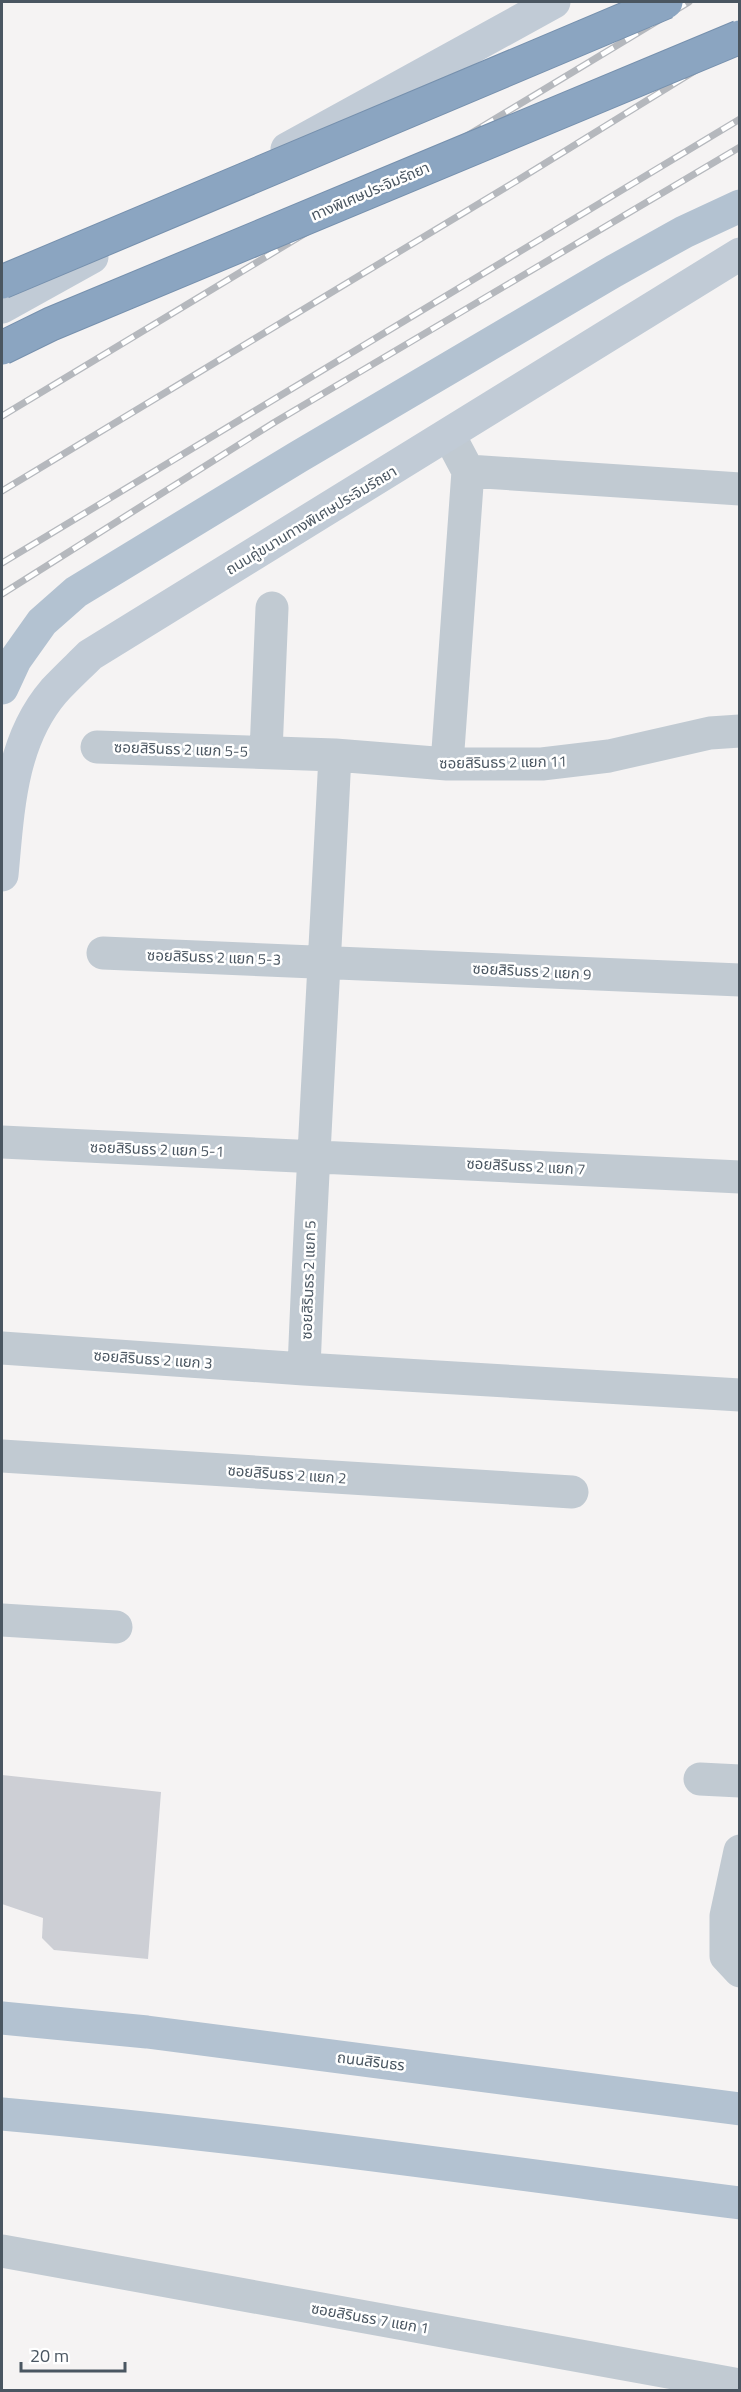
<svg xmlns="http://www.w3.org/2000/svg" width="741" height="2392" font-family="'Titillium Web','Noto Sans Thai',sans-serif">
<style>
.building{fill:#cdcfd5}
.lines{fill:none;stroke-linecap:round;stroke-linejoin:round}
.minor{stroke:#c1cad2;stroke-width:33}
.secondary{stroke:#c1cbd6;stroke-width:33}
.primary{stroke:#b3c2d1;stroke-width:33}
.rail-casing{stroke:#b5b8bd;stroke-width:7}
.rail{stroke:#fff;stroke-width:4.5;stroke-dasharray:14;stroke-linecap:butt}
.motorway-bridge-casing{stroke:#7690ad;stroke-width:35;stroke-linecap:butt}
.motorway-bridge{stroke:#8ba5c1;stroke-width:33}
.labels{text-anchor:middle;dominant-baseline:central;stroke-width:5;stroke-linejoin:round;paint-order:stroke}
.street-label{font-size:15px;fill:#4a5661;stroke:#fff}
</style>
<rect width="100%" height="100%" fill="#f5f3f3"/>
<!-- building -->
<path class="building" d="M2,1775L161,1792L148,1959L54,1950L42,1938L43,1918L2,1904Z"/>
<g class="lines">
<!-- minor -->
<path class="minor" d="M468,471L740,489
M97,747L335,755L447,764H542L609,756L710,733L740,731
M266,752L272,608
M447,764L468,471L449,435
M103,953L740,980
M2,1142L740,1177
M2,1348L304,1369L740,1395
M304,1369C312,1164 325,960 335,755
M2,1456L572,1492
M2,1620L116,1627
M700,1779L740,1781
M740,1851L726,1916V1956L740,1971
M2,2251L740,2385"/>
<!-- secondary -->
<path class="secondary" d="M287,149L554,2
M2,307L92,257
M2,875C8,812 10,742 54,691C65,679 78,667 90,655L740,254"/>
<!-- primary -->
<path class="primary" d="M2,688L15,660L42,622L76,592L298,457L614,271L684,232L740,206
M2,2018L147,2032L740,2109
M2,2114C248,2136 494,2171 740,2203"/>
<!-- rail casing -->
<g class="rail-casing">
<path id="rail" d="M2,416L689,2
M2,491L518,180L740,43
M2,563L740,119
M2,594L275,422L740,147"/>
</g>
<!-- rail -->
<use href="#rail" class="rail"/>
<!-- motorway-bridge casing -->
<g class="motorway-bridge-casing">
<path id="motorway-bridge" d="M2,282L666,2
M2,348L51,324L740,37"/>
</g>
<!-- motorway-bridge -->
<use href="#motorway-bridge" class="motorway-bridge"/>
</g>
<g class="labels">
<!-- street labels -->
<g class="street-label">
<text transform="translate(370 191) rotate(-23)">ทางพิเศษประจิมรัถยา</text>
<text transform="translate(311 520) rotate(-31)">ถนนคู่ขนานทางพิเศษประจิมรัถยา</text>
<text transform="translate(181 749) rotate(2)">ซอยสิรินธร 2 แยก 5-5</text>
<text transform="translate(503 762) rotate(-1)">ซอยสิรินธร 2 แยก 11</text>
<text transform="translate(214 957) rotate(2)">ซอยสิรินธร 2 แยก 5-3</text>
<text transform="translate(532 971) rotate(3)">ซอยสิรินธร 2 แยก 9</text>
<text transform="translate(157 1149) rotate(2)">ซอยสิรินธร 2 แยก 5-1</text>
<text transform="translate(526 1166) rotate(3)">ซอยสิรินธร 2 แยก 7</text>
<text transform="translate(308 1280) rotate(-88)">ซอยสิรินธร 2 แยก 5</text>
<text transform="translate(153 1359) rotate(4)">ซอยสิรินธร 2 แยก 3</text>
<text transform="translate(287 1474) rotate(4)">ซอยสิรินธร 2 แยก 2</text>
<text transform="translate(371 2061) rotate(7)">ถนนสิรินธร</text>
<text transform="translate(370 2318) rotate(10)">ซอยสิรินธร 7 แยก 1</text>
</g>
</g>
<!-- border -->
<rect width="741" height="2392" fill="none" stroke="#4a5661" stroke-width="6"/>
<!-- scale -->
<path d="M21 2362v9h104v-9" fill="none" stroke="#4a5661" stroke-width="3"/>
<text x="30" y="2362" font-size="18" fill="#4a5661" stroke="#ffffff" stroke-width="4.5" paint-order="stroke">20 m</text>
</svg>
